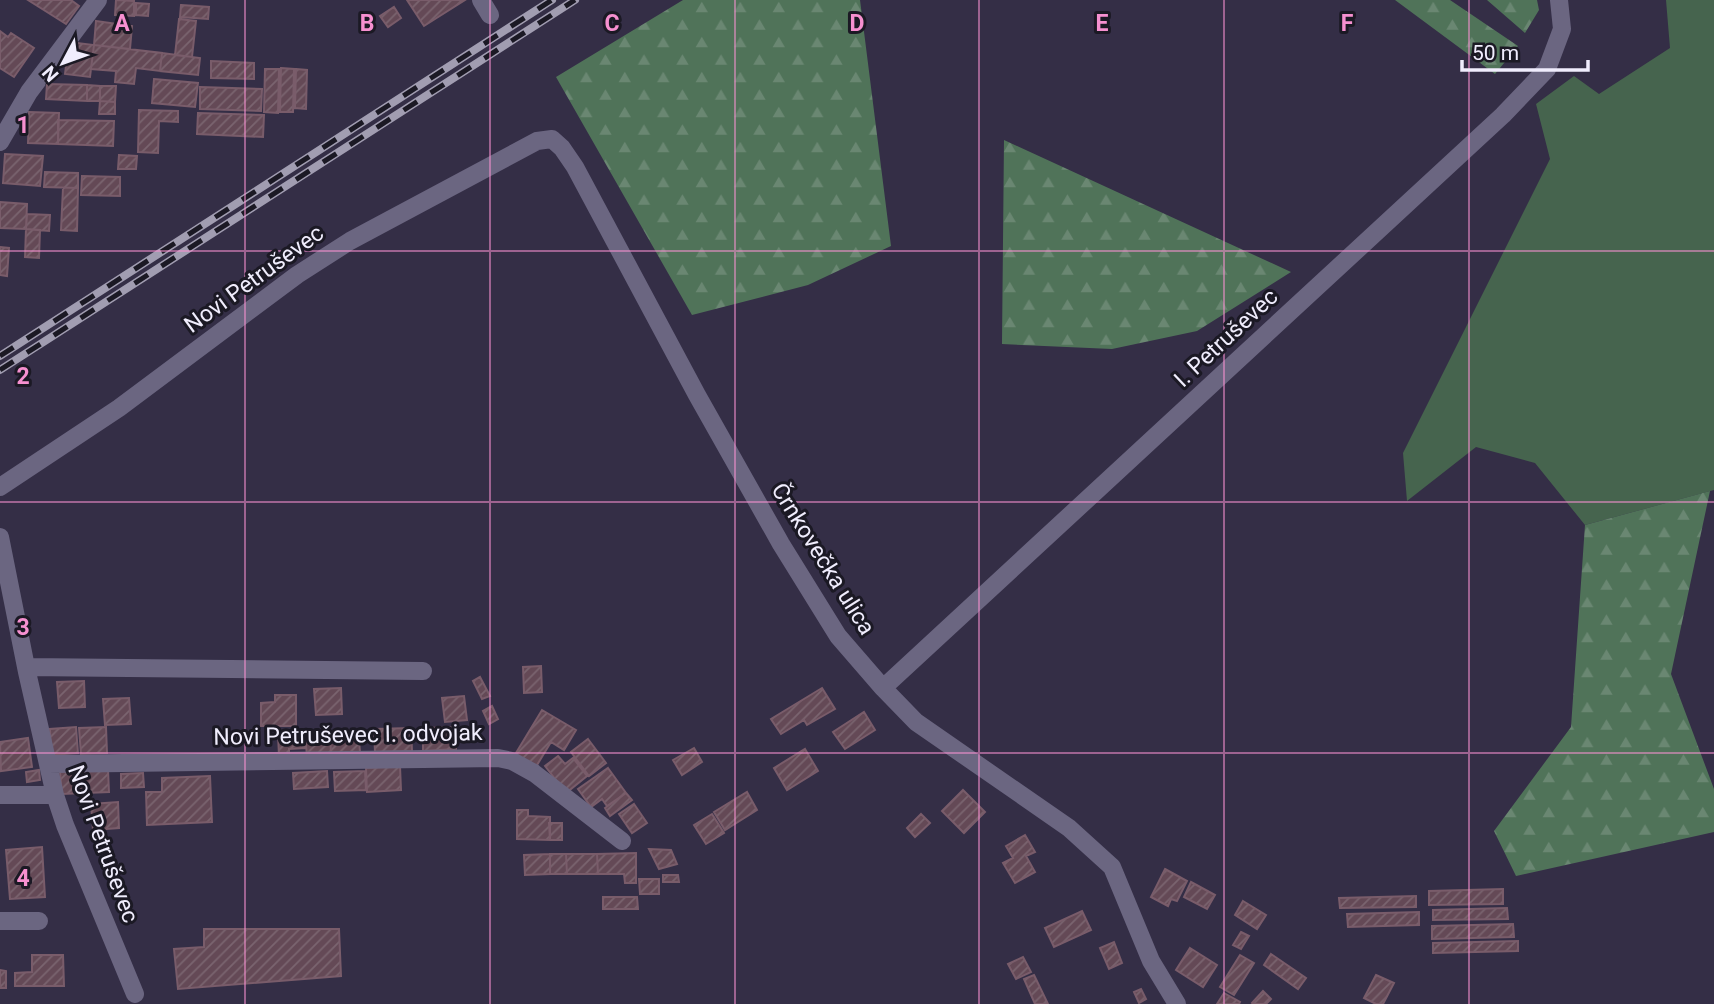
<svg xmlns="http://www.w3.org/2000/svg" width="1714" height="1004" font-family="Roboto,sans-serif">
<style>
.grass{fill:#46644e}
.forest{fill:url(#forest-firs)}
.building{fill:url(#building-hatch);stroke:#795c6a;stroke-width:2}
.lines{fill:none;stroke-linecap:round;stroke-linejoin:round}
.minor{stroke:#6b6681;stroke-width:18}
.rail-casing{stroke:#a19db1;stroke-width:8}
.rail{stroke:#1b1924;stroke-width:5;stroke-dasharray:16;stroke-linecap:butt}
.grid{fill:none;stroke:#f690d0;stroke-width:2;stroke-opacity:0.55}
.labels{text-anchor:middle;dominant-baseline:central;stroke-width:6;stroke-linejoin:round;paint-order:stroke}
.street-label{font-size:23px;fill:#f0edfd;stroke:#1b1924}
.grid-label{font-size:23px;text-anchor:middle;font-weight:bold;fill:#f690d0;stroke:#1b1924;stroke-width:6;stroke-linejoin:round;paint-order:stroke}
</style>
<defs>
<pattern id="forest-firs" width="22" height="20" patternUnits="userSpaceOnUse" patternTransform="scale(1.75)"><rect width="22" height="20" fill="#507359"/><path d="M5 1l3.5 6h-7zM16 11l3.5 6h-7z" fill="#6a8772"/></pattern>
<pattern id="building-hatch" width="6" height="6" patternUnits="userSpaceOnUse" patternTransform="scale(1.75)"><rect width="6" height="6" fill="#644956"/><path d="M-1 1l2-2M0 6l6-6M5 7l2-2" fill="none" stroke="#7a646f"/></pattern>
</defs>
<rect width="100%" height="100%" fill="#342e46"/>
<!-- grass -->
<path class="grass" d="M1666,0H1714V490L1585,525L1535,463L1476,447L1407,501L1403,453L1550,159L1536,104L1574,76L1599,94L1670,48Z"/>
<!-- forest -->
<path class="forest" d="M683,0H860L891,246L808,285L692,315L556,77Z
M1395,0H1450L1518,46L1495,74Z
M1487,0H1537L1539,10L1525,33Z
M1004,140L1291,272L1197,331L1112,349L1002,344Z
M1710,491L1671,674L1714,789V832L1516,876L1494,831L1571,727L1585,525Z"/>
<!-- building -->
<path class="building" d="M28,0H71L79,6L66,24Z
M116,0L134,1V16L115,15Z
M407,0H465L424,26Z
M136,3L149,4L148,16L136,15Z
M181,5L209,7L208,19L180,17Z
M394,7L401,18L388,27L380,16Z
M179,19L196,21L192,57L175,55Z
M96,21L132,26L130,49L94,45Z
M0,31L8,37L11,33L34,48L14,77L0,68Z
M69,42L94,45L90,77L65,74Z
M94,45L162,53L160,71L136,68L134,84L115,82L116,71L91,69Z
M162,53L200,58L198,75L160,71Z
M211,61L254,63V79L211,78Z
M281,68L294,69L293,112H280Z
M265,69H279L278,113L264,112Z
M296,69L307,70L306,109L295,108Z
M154,79L198,83L195,107L152,103Z
M47,84L87,85V101L46,99Z
M87,85L100,86V101H87Z
M100,86H116L115,102L100,101Z
M200,87L262,89L261,111L200,109Z
M100,101L115,102V114H99Z
M139,110L178,111V122L159,121L158,153L138,152Z
M29,112L59,113L58,144L28,143Z
M198,113L264,115L263,137L197,134Z
M58,120L114,121L113,146L58,144Z
M5,154L43,156L40,186L3,183Z
M119,155L137,156L136,169H118Z
M45,172L78,173V188L44,187Z
M82,176L120,177V196L81,195Z
M63,188H78L77,231L61,230Z
M0,202L27,204L26,229L0,228Z
M27,214L50,215L49,231L26,229Z
M26,229L40,230L39,258L25,257Z
M0,247L9,248L7,276L0,275Z
M541,666L542,692L524,693L523,667Z
M480,677L490,696L482,699L473,681Z
M84,681L85,707L59,708L57,682Z
M341,688L342,714L316,715L314,689Z
M822,688L835,709L807,725L804,720L781,734L771,719Z
M275,695H296V726H261V703L275,702Z
M464,696L467,720L445,722L442,698Z
M129,698L131,724L105,725L103,699Z
M492,706L498,719L489,724L483,711Z
M542,710L576,730L564,750L551,742L534,770L513,758Z
M864,712L875,730L845,749L833,732Z
M76,727L78,753L51,755L50,729Z
M106,727L107,753L81,754L79,728Z
M455,727L456,749L423,751V728Z
M411,728L412,751L375,752L374,729Z
M358,730L360,752L331,754L330,732Z
M304,732L305,748L289,749V756H279L278,734Z
M330,732L331,754L307,756L305,734Z
M28,738L32,767L1,771L0,742Z
M588,739L606,763L589,776L571,752Z
M694,748L702,762L682,775L673,760Z
M805,749L818,771L787,790L774,768Z
M558,756L565,764L573,758L587,776L566,793L545,766Z
M400,766L401,790L367,792L366,768Z
M608,768L626,793L607,806L602,799L591,807L578,789Z
M108,769L109,792L62,794L60,772Z
M39,770L40,780L27,782L26,772Z
M327,771L328,787L294,789L293,773Z
M365,771L366,790L335,791L334,772Z
M143,773L144,787L121,788V774Z
M210,776L212,822L147,825L146,792H162V778Z
M963,790L985,812L964,833L942,811Z
M747,792L757,810L725,830L714,812Z
M626,793L632,800L610,816L605,808Z
M118,802L119,828L93,830L91,804Z
M634,804L647,823L632,833L619,814Z
M517,810H528V816L550,817V840L517,839Z
M712,814L724,833L706,844L694,825Z
M921,814L930,823L915,837L907,828Z
M549,823H562V840H550Z
M1025,835L1035,852L1026,856L1035,872L1015,883L1003,863L1013,858L1006,846Z
M42,847L45,897L10,899L6,850Z
M649,849L671,850L677,864L659,869Z
M636,853V883H625L624,874H598L597,854Z
M550,854H566L567,874H550Z
M550,854V874L525,875L524,855Z
M566,854H597L598,874H567Z
M1165,869L1187,881L1177,901L1171,899L1168,906L1151,897Z
M663,875H678L679,882H663Z
M639,879H659V894H640Z
M1191,882L1215,895L1207,909L1184,897Z
M1503,889V904L1429,905V891Z
M1416,896V907L1340,908L1339,898Z
M603,897H637L638,909H603Z
M1243,901L1266,915L1257,929L1235,915Z
M1507,908L1508,919L1433,920V910Z
M1082,911L1091,930L1054,947L1045,928Z
M1419,912V925L1348,927L1347,914Z
M1513,924L1514,937L1432,939V926Z
M204,929H339L341,976L178,989L174,949L204,947Z
M1241,932L1249,936L1241,949L1233,945Z
M1518,941V951L1433,953V943Z
M1114,942L1122,963L1109,969L1100,948Z
M1190,948L1217,965L1203,987L1176,970Z
M1271,954L1306,978L1298,989L1264,965Z
M32,955H63L64,986H15V973L32,972Z
M1240,955L1254,963L1234,995L1220,987Z
M1023,957L1031,972L1016,979L1008,964Z
M0,970L6,971V988H0Z
M1034,975L1048,1004H1035L1024,979Z
M1376,975L1394,983L1383,1004H1376L1364,998Z
M1141,989L1146,999L1139,1003L1134,992Z
M1263,991L1271,999L1266,1004H1253L1252,1003Z
M1224,993L1240,1002L1239,1004H1217Z"/>
<g class="lines">
<!-- minor -->
<path class="minor" d="M481,0L490,15
M0,142L29,92L98,0
M0,487L119,408L297,275L350,241L537,141L552,139L562,148L575,167L697,395L781,544L838,636L883,688L916,722L1069,828L1112,867L1151,961L1177,1004
M0,537L27,672L55,795L65,825L135,994
M26,667L423,671
M883,688L1503,115L1547,69L1562,29L1559,0
M48,764L498,758L512,761L534,773L622,841
M0,795H55
M0,921H39"/>
<!-- rail casing -->
<g class="rail-casing">
<path id="rail" d="M0,356L552,0
M0,370L575,0"/>
</g>
<!-- rail -->
<use href="#rail" class="rail"/>
</g>
<!-- grid -->
<path class="grid" d="M245,0V1004M490,0V1004M735,0V1004M979,0V1004M1224,0V1004M1469,0V1004M0,251H1714M0,502H1714M0,753H1714"/>
<g class="labels">
<!-- street labels -->
<g class="street-label">
<text transform="translate(254 279) rotate(-36)">Novi Petruševec</text>
<text transform="translate(1226 338) rotate(-43)">I. Petruševec</text>
<text transform="translate(823 559) rotate(58)">Črnkovečka ulica</text>
<text transform="translate(348 735) rotate(-1)">Novi Petruševec I. odvojak</text>
<text transform="translate(103 844) rotate(70)">Novi Petruševec</text>
</g>
</g>
<g class="grid-label">
<text x="122" y="31">A</text>
<text x="367" y="31">B</text>
<text x="612" y="31">C</text>
<text x="857" y="31">D</text>
<text x="1102" y="31">E</text>
<text x="1347" y="31">F</text>
<text x="23" y="133">1</text>
<text x="23" y="384">2</text>
<text x="23" y="635">3</text>
<text x="23" y="886">4</text>
</g>
<!-- north arrow -->
<g transform="translate(63 63) rotate(229)" stroke="#1b1924" stroke-width="5" paint-order="stroke">
<path d="M0-5L12 26L0 18L-12 26Z" fill="#f0edfd"/>
<text y="-10" font-size="19" font-weight="bold" text-anchor="middle" fill="#f0edfd">N</text>
</g>
<!-- scale -->
<path d="M1462 60v10h126v-10" fill="none" stroke="#f0edfd" stroke-width="3.5"/>
<text x="1472" y="60" font-size="21" fill="#f0edfd" stroke="#1b1924" stroke-width="5" paint-order="stroke">50 m</text>
</svg>
